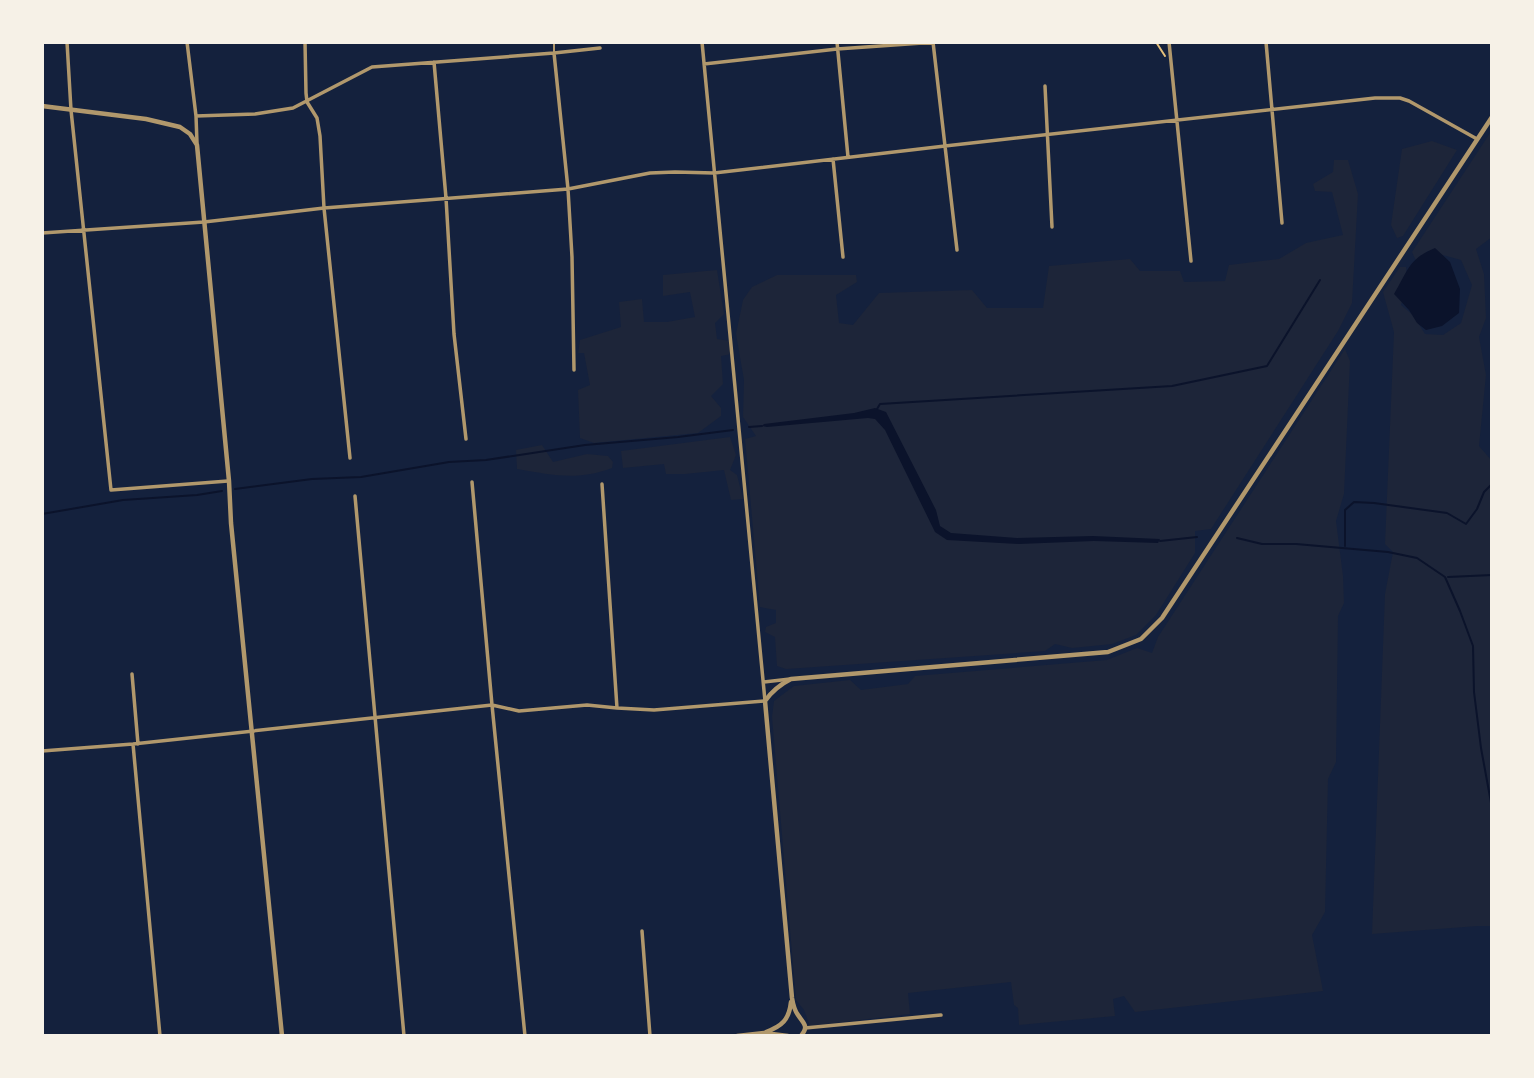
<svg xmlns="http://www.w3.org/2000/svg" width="1534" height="1078" font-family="Lora,serif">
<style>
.green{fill:#1d2539}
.water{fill:#0b132b}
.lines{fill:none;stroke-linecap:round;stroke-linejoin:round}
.stream{stroke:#0b132b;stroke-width:2}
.path{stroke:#e5c07b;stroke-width:2}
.service{stroke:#b1986c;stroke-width:2}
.minor{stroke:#b1986c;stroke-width:3.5}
.tertiary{stroke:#b1986c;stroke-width:4.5}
</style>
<rect width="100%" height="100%" fill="#14213d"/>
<!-- green -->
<path class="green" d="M1492,130V237L1476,249L1484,274L1486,318L1479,337L1486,375L1479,446L1492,461V926H1478L1372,934L1385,594L1393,552L1385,544L1394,332L1383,292L1400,267H1406L1408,283L1401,305L1413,315L1425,334L1443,335L1461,323L1472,285L1461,260L1428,251L1416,261L1412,252Z
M1432,141L1457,150L1403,236L1397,238L1391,225L1402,149Z
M1334,160H1348L1358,194L1352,303L1338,331L1211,529L1195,531V553L1156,615L1136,635L1112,644L1072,648L1055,644L1045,651L786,669L777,666L775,637L765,632L766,627L776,623V610L760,607L745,439L756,436L743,417L744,380L736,334L743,300L752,287L777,275H856L857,282L836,295L839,323L853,325L879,293L972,290L987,308H1043L1049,266L1130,259L1140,271H1180L1184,282L1225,281L1229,265L1279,259L1306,243L1343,235L1332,192L1315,191L1313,184L1333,172Z
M717,270L724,314L715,323L717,339L730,341L731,354L721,356L723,384L711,396L721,408V416L698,433L594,443L580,438L578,390L590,385L584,353H578L580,340L621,327L619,302L642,299L644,322H667L695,317L690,292L663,296V275Z
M1345,349L1350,361L1344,494L1336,521L1343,576L1344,603L1338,616L1336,762L1328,779L1325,912L1312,935L1323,991L1135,1012L1124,996L1113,999L1115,1016L1019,1025L1018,1008L1014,1005L1011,982L908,993L910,1014L810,1026L804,1010L796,1000L772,717L774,701L794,686L850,680L861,690L908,684L915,676L1107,660L1137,648L1152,653L1158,637Z
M730,437L736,455L730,470L737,475L743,499L731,500L724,470L685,474H666L664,464L623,468L621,451Z
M542,445L553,462L587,454L608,456L613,462L612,468C578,481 552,475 517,469L516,450Z"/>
<!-- water -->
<path class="water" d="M1435,248L1450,262L1460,289L1459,313L1442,326L1426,330L1417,323L1409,310L1394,294C1408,271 1408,259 1435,248Z
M875,408L886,412L936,510L940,526L951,533L1017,538L1093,536L1160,539L1158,543L1094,541L1019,544L947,540L935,532L885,430L875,419L868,418L767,427L762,426L764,424L854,413Z"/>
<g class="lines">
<!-- stream -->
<path class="stream" d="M877,409L880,404L1172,386L1267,366L1320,280
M749,427L762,426
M235,489L312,479L361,477L449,462L486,460L585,445L678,437L733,430
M42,514L123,500L197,495L222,491
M1237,538L1262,544H1296L1388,552L1417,558L1445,577L1460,611L1473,646L1474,692L1481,748L1492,808
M1160,541L1197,537
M1345,546V510L1354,502L1374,503L1447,513L1466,524L1477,509L1484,492L1492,484
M1448,577L1492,575"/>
<!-- path -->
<path class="path" d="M1156,42L1165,56"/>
<!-- service -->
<path class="service" d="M554,42V52"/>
<!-- minor -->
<path class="minor" d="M67,42L71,110L111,490L228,481
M187,42L196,116L197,143
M305,42L306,93L307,102L317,118L320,136L324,208L350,458
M837,42L848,157
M933,42L957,250
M1169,42L1191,261
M1266,42L1282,223
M554,53L568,189L572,257L574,370
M434,62L446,198L454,334L466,439
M704,64L837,49L937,42
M1045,86L1052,227
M196,116L255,114L293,108L372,67L554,53L600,48
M833,159L843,257
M42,233L204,222L324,208L568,189L650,173L675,172L714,173L945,146L1375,98H1400L1409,101L1477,139
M472,482L492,705L525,1036
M602,484L617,708
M355,496L404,1036
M132,674L138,744
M764,682L790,679
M133,744L160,1036
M42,751L133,744L492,705L519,711L587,705L617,708L654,710L765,701L702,42
M642,931L650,1036
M805,1028L941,1015"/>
<!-- tertiary -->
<path class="tertiary" d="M42,106L146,119L180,127L190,134L197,145L229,481L231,523L282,1036
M766,1032C782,1026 789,1020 791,1002
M737,1036L764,1033L788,1036
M801,1036C809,1026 804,1024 798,1015C794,1010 793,1004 792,998L765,701C772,691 779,685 791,679L1108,652L1141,639L1162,618L1492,117"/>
</g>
<!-- border -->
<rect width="1534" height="1078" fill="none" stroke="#f6f1e7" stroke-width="88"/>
</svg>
